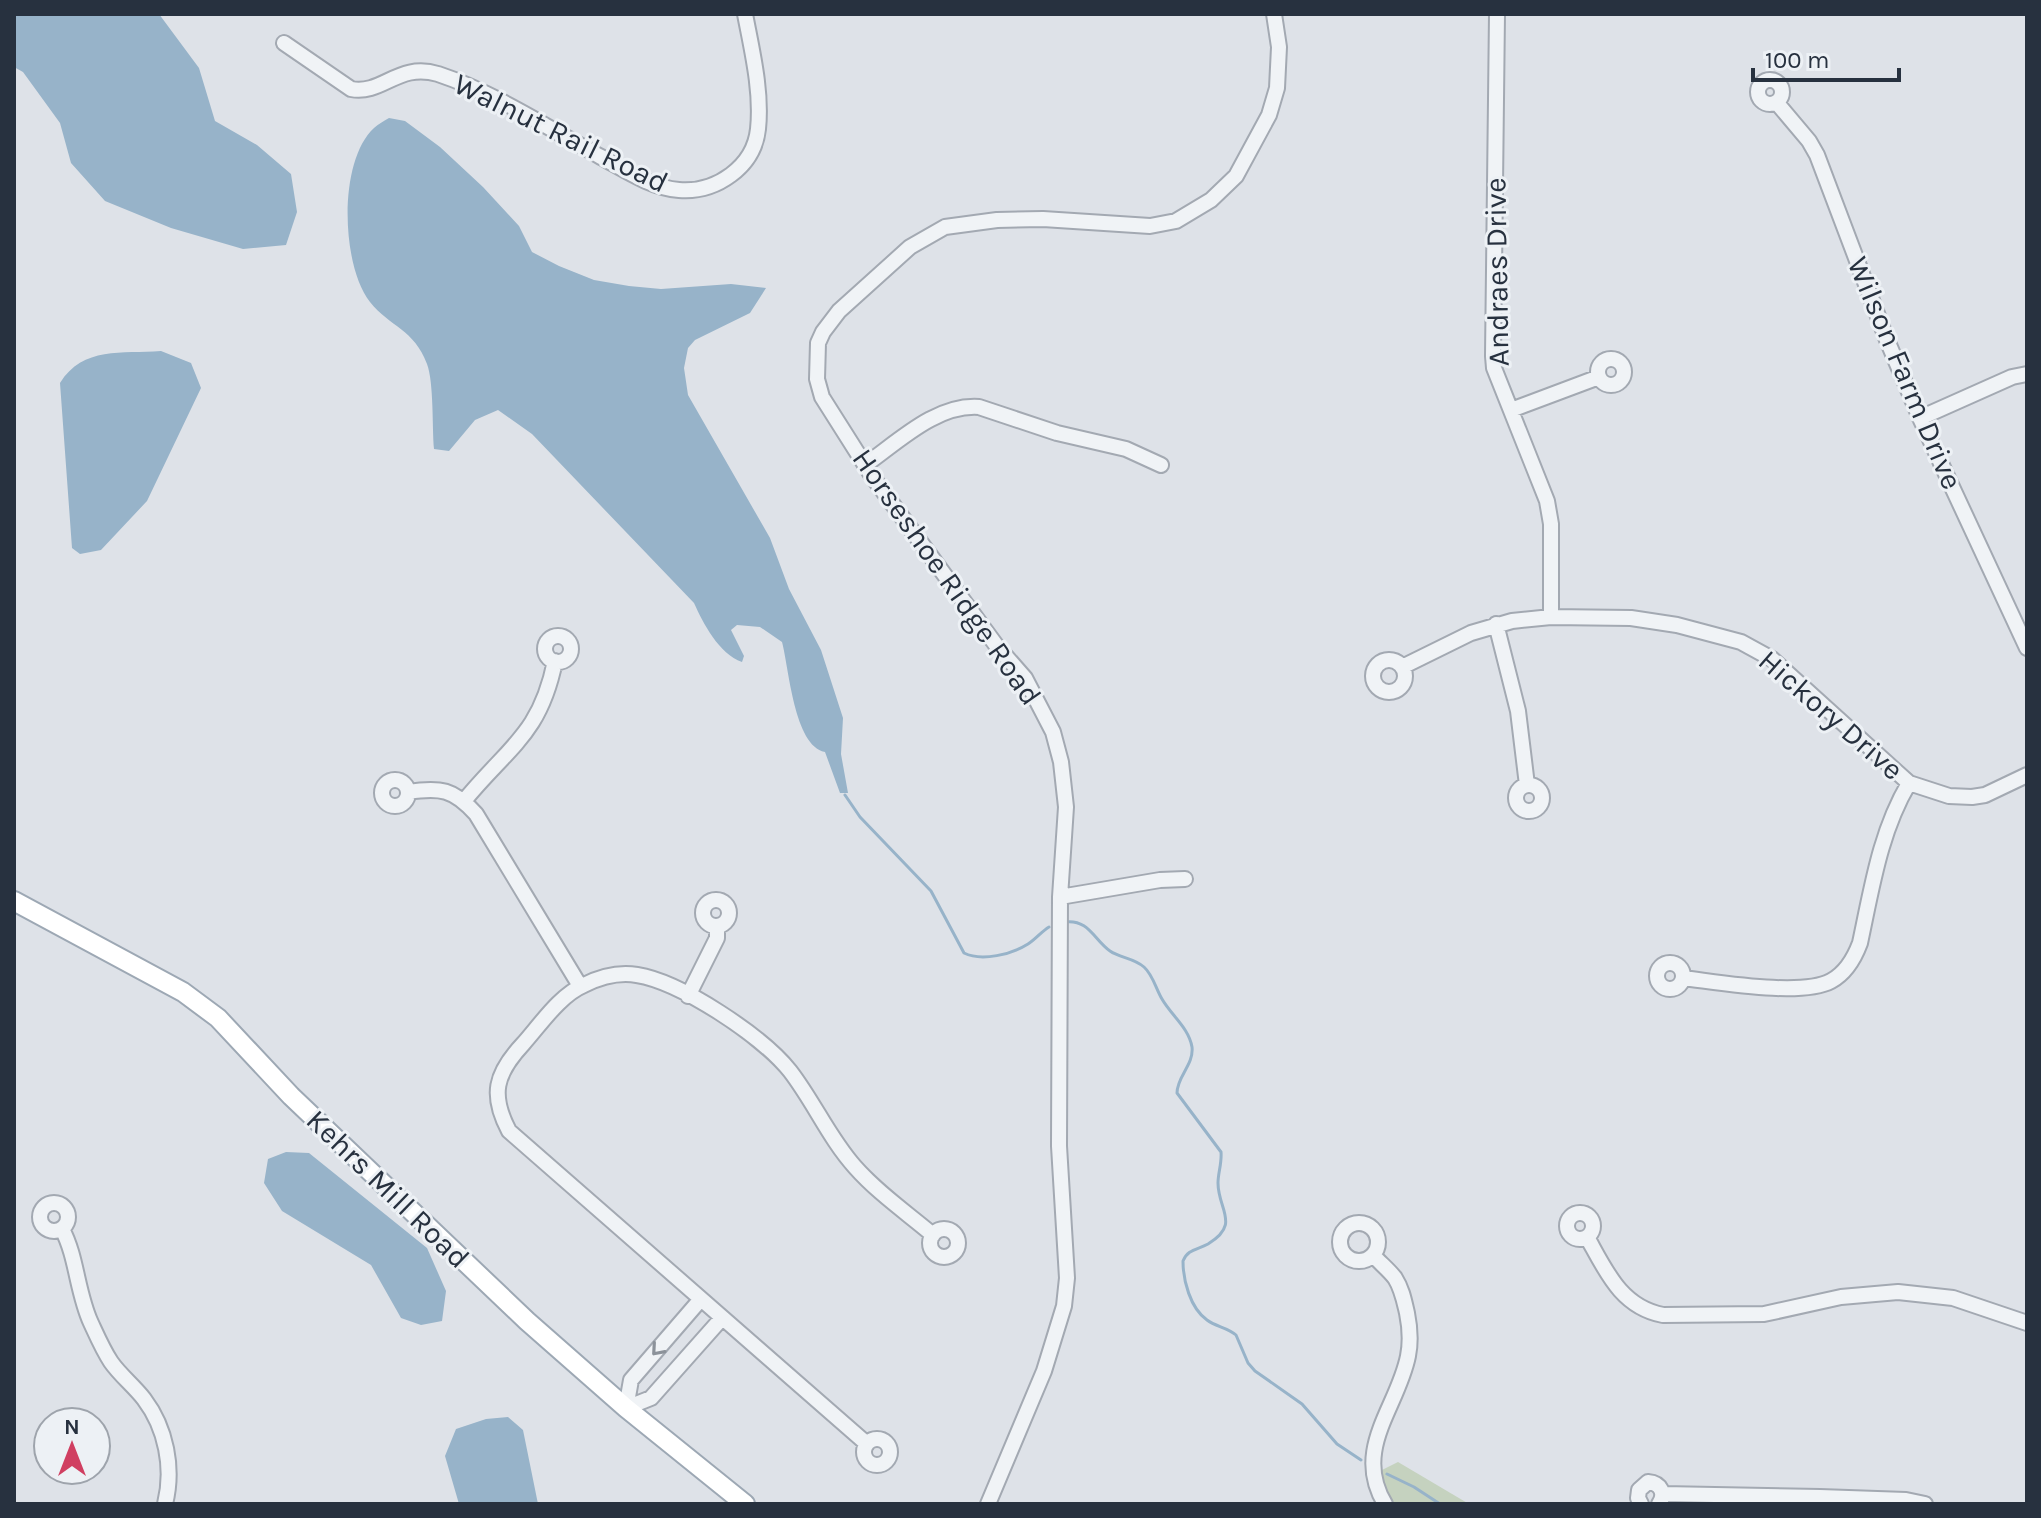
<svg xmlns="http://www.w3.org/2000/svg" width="2041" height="1518" font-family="Karla,sans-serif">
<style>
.green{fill:#c5d2bf}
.water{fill:#97b3c9}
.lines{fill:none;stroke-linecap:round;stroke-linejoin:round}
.stream{stroke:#97b3c9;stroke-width:3}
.minor-casing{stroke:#a3a9b2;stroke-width:18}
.major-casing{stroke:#9da8b4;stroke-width:22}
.minor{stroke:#f0f3f6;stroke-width:14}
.major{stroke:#fff;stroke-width:18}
.oneway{stroke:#8c929a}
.labels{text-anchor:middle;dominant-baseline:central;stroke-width:6;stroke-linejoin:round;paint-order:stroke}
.street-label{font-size:30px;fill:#27313f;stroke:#edf1f5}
</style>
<rect width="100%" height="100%" fill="#dee2e8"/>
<!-- green -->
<path class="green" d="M1398,1462L1469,1504H1394L1387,1496L1380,1471Z"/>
<!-- water -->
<path class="water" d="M14,14H159L199,68L215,121L257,145L291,174L297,212L286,245L243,249L171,228L105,201L71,163L60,123L23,72L14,67Z
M389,118L405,121L440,147L483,187L519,226L532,252L559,266L594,280L629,286L661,289L731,284L766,288L750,313L695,340L688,348L684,368L688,395L770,538L789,589L821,650L843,718L841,754L848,793H840L825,752C794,746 789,668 782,642L760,627L737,625L731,630L744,656L742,662C719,654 703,623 694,603L532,434L498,410L475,420L449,451L434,449C432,428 434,383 427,364C414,329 390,327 370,302C341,265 338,161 374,128C378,124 384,121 389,118Z
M161,351L191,363L201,388L147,501L101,550L80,554L72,548L60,383C83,346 122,354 161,351Z
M286,1152L309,1153L427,1248L446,1291L442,1321L421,1325L401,1318L371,1265L282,1211L264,1183L268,1159Z
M508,1417L523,1430L538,1504H459L445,1456L456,1429L486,1419Z"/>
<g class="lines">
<!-- stream -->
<path class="stream" d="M845,795L860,817L931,891L964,953C982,962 1012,954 1028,944C1036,939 1042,931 1049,927
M1065,922C1089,919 1094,940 1110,951C1120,958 1134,958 1144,967C1153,975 1156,989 1162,999C1171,1015 1189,1028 1192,1047C1194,1065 1177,1076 1177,1093L1221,1152C1222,1163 1218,1173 1218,1183C1218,1210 1241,1224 1208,1244C1197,1250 1188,1249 1183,1261C1183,1280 1190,1308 1207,1320C1216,1327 1227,1327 1236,1335L1248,1363L1255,1371L1302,1404L1337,1444L1361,1460
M1387,1474L1414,1487L1440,1504"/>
<!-- minor casing -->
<g class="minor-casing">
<path id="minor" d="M1497,14L1493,356L1494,368L1547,501L1551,524V617
M284,43L351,89C383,95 398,62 438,74C495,93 548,128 601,157C625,170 651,188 679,190C716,193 754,167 758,129C762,91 752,51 745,14
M1758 92a12 12 0 1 1 24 0a12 12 0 1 1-24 0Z
M1777,103L1809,141L1817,155L1887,340L1920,418L2027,648
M1598 372a13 13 0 1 1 26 0a13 13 0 1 1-26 0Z
M1511,410L1599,377
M1920,418L2012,377L2027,374
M865,465C898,442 936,404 979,407L1057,433L1126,449L1161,465
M1496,624L1518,711L1527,785
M545 649a13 13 0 1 1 26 0a13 13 0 1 1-26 0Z
M1373 676a16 16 0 1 1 32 0a16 16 0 1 1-32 0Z
M1402,667L1471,633L1512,621L1551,617L1631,618L1677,625L1741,642L1772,659L1909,783L1949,796L1972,797L1985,795L2027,775
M382 793a13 13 0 1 1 26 0a13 13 0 1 1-26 0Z
M1516 798a13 13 0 1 1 26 0a13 13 0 1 1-26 0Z
M408,792C440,787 454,789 476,814L580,986
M464,801C508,747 540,735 555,661
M1060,897L1160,880L1185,879
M703 913a13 13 0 1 1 26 0a13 13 0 1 1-26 0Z
M1657 976a13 13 0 1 1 26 0a13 13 0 1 1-26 0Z
M1683,978C1718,982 1801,997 1831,981C1846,973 1854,959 1860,943C1872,887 1880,832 1909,783
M688,996L717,938V926
M40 1217a14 14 0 1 1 28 0a14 14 0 1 1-28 0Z
M1567 1226a13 13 0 1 1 26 0a13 13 0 1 1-26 0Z
M1340 1242a19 19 0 1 1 38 0a19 19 0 1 1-38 0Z
M62,1229C77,1257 77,1293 91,1323C97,1336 103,1350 111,1362C120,1375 134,1386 144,1399C166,1428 174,1468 165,1504
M930 1243a14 14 0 1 1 28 0a14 14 0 1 1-28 0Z
M1587,1237C1606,1271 1621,1307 1663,1315L1764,1314L1841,1297L1898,1292L1953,1298L2027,1323
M1373,1255C1380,1263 1389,1270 1395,1278C1402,1289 1404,1300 1407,1313C1410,1328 1411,1341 1408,1356C1398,1407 1352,1449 1385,1504
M626,1408L631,1380L701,1299
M626,1408L651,1398L722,1318
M864 1452a13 13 0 1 1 26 0a13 13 0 1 1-26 0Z
M867,1444L509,1131C490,1095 495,1074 523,1044C540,1025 560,995 584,985C600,977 619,972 637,975C681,982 762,1036 790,1071C814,1102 829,1138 855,1167C878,1193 907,1213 933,1235
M1663,1494L1820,1497L1906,1500L1925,1504
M988,1504L1044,1371L1064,1306L1067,1278L1059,1146L1060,897L1066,807L1061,762L1053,732L1025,678L996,645L872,476L822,397L817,379L818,343L823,332L839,311L910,247L945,227L997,220L1043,219L1150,226L1176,221L1211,200L1236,176L1269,115L1277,88L1279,47L1274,14
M1641,1504L1638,1498L1639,1490L1648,1482C1661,1483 1666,1494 1659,1504"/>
</g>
<!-- major casing -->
<g class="major-casing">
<path id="major" d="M14,901L183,992L218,1018L291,1096L527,1321L626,1408L745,1504"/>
</g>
<!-- minor -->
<use href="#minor" class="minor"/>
<!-- major -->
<use href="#major" class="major"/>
</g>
<!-- one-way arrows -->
<defs><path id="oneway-chevron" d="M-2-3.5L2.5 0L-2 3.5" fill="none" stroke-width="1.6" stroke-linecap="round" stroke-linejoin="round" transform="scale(2)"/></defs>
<use class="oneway" href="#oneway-chevron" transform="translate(657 1350) rotate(131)"/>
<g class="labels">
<!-- street labels -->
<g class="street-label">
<text transform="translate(561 133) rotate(26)">Walnut Rail Road</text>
<text transform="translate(1497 272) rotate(-91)">Andraes Drive</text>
<text transform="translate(1905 373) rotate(67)">Wilson Farm Drive</text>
<text transform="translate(947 577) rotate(55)">Horseshoe Ridge Road</text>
<text transform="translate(1831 715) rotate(41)">Hickory Drive</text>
<text transform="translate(388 1189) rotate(44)">Kehrs Mill Road</text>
</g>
</g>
<!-- border -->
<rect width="2041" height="1518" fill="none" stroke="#27313f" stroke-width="32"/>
<!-- north arrow -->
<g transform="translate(72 1446)"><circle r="38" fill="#edf1f5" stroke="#9ea4ac" stroke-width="2"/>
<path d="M0-6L14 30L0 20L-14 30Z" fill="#d03f61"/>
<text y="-12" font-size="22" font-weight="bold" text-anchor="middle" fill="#27313f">N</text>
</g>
<!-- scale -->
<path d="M1753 68v12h146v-12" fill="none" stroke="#27313f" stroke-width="4"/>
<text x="1765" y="68" font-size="24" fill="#27313f" stroke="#edf1f5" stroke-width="6" paint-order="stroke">100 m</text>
</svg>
